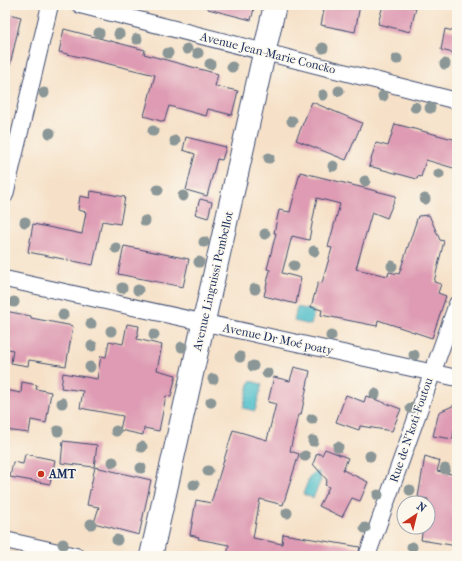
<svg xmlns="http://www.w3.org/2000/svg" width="462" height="561" font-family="'IM FELL French Canon',serif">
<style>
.water{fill:#52c0ca;stroke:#367894}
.building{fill:#de9bb3}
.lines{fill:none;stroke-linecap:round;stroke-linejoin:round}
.street-casing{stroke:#3c4a6e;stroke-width:18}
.secondary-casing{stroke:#3c4a6e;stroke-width:24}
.street{stroke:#fff;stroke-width:16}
.secondary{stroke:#fff;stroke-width:22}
.tree{fill:#8b9696}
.poi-dot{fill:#c8321e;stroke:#fbf7ec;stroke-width:1.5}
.labels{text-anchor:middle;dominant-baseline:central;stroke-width:3;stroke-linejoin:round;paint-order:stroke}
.street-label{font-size:12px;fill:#1b2f5e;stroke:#fbf7ec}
.poi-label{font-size:12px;font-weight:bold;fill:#1b2f5e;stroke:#fbf7ec;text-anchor:start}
</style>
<rect width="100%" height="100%" fill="#fbf7ec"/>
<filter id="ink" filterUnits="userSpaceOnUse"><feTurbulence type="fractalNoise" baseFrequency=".025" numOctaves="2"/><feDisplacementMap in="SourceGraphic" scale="8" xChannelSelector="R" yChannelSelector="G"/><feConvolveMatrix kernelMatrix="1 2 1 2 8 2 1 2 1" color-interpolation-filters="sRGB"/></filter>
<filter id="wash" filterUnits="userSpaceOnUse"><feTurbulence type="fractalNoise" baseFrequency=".012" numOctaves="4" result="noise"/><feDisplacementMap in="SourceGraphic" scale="16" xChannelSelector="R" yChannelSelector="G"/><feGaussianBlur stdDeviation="0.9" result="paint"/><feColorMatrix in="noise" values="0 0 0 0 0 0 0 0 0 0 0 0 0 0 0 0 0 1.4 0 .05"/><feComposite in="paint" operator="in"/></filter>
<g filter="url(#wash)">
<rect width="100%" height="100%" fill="#f6e1c8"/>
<!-- water -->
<path class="water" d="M297,307L314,311L311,325L294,321Z
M250,381L262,384L255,411L243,408Z
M318,471L321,480L313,498L303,494L310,476Z"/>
<g id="blocks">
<!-- building -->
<path class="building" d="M208,5H255L251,20L208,9Z
M325,5H360L355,32L321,25Z
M383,5H402L416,8L410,32L378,24Z
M5,13L21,17L10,65L5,64Z
M64,29L145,50L144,54L218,74L215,86L238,91L232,115L208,109L206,116L169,106L164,122L144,116L155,75L59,52Z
M445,29L457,32V54L441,50Z
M312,102L362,123L346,160L296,140Z
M395,124L457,140V169L426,160L421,177L418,176L417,179L369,166L376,143L388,146Z
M186,137L226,147L222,160L217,159L207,196L186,190L195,154L183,150Z
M300,172L396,196L387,218L372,212L356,269L388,276L389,272L399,274L418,216L429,215L440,240L444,241L434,282L441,284L438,293L446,296L432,338L378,320L377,326L321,315L322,310L311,307L318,282L322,283L332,248L328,247L340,204L317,198L309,240L292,236L282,273L301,278L296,304L264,296L270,270L267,269L276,233H274L279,210L290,212Z
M91,191L125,197L120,224L102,221L93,265L28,252L33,224L82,234L86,212L78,210L80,196L90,198Z
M200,199L212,202L208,218L195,214Z
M124,246L189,259L183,287L118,274Z
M5,311L31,316V318L73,326L66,366L29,360L28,366L11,363L13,350L5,348Z
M127,324L139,326L137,339L162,345L157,370L176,375L171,397L166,396L159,431L144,428L143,435L120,430L123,416L80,408L83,391L61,388L63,373L97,379L101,356L106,357L109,341L123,344Z
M294,367L310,371L301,415H298L290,451L299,454L283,505L260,499L253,538L282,544L283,534L360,547L358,556H227L229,545L198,539L199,537L190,535L196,500L211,503L233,430L267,440L276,404L268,402L274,377L290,381Z
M22,382L37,385L36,389L51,392L46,423L31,420L29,433L5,430V390L21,393Z
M346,395L364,402L366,396L401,409L392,431L360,426L359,430L336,422Z
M457,404V430H454L453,439L433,436L439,412Z
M63,441L97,445L94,467L61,463Z
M325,449L348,458L343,470L368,482L360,501L352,498L342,517L319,506L329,487L325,485L327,480L313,464L317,453L322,455Z
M25,454L55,460L50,484L10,477L13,462L23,464Z
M425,456L440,461L437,471L456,475L454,486H457V546L421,540L423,527H428V499L418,497Z
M95,467L151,480L139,535L94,523L99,507L87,505Z"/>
</g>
</g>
<g filter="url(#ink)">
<use href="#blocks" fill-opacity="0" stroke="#3c4a6e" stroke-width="1"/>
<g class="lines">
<!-- street casing -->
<g class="street-casing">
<path id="street" d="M80,5L457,101
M5,195L50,5
M5,279L457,378
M5,540L76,556
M367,556L457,304"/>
</g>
<!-- secondary casing -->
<g class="secondary-casing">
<path id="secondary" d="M151,556L275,5"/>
</g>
<!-- street -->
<use href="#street" class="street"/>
<!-- secondary -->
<use href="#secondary" class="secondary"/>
</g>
<!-- trees -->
<g class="tree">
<circle cx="99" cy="33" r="5.5"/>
<circle cx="119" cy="34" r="5.5"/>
<circle cx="137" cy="39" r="5.5"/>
<circle cx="323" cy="48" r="5.5"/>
<circle cx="187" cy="49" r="5.5"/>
<circle cx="168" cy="53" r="5.5"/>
<circle cx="198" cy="53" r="5.5"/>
<circle cx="397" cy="59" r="5.5"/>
<circle cx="210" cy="64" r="5.5"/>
<circle cx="445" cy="64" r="5.5"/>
<circle cx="232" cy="67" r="5.5"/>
<circle cx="339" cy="91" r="5.5"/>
<circle cx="44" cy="93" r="5.5"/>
<circle cx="323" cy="95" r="5.5"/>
<circle cx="383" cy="96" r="5.5"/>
<circle cx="415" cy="107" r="5.5"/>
<circle cx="430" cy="108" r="5.5"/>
<circle cx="292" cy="121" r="5.5"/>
<circle cx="153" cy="131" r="5.5"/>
<circle cx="50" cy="133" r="5.5"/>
<circle cx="175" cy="141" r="5.5"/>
<circle cx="269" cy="158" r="5.5"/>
<circle cx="333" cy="166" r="5.5"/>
<circle cx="439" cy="174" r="5.5"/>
<circle cx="365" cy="181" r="5.5"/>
<circle cx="158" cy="190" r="5.5"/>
<circle cx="183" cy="196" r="5.5"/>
<circle cx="425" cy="199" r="5.5"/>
<circle cx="145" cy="221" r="5.5"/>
<circle cx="25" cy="222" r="5.5"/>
<circle cx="265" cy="234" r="5.5"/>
<circle cx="204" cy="242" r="5.5"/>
<circle cx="116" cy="248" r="5.5"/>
<circle cx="314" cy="251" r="5.5"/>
<circle cx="199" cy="262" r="5.5"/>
<circle cx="294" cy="266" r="5.5"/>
<circle cx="392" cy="266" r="5.5"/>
<circle cx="122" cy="288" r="5.5"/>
<circle cx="255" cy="289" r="5.5"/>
<circle cx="138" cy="290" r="5.5"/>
<circle cx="14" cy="302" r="5.5"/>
<circle cx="63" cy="315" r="5.5"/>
<circle cx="91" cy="324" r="5.5"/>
<circle cx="111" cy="331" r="5.5"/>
<circle cx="154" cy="335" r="5.5"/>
<circle cx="331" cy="336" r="5.5"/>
<circle cx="92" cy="346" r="5.5"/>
<circle cx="182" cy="347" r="5.5"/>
<circle cx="414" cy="355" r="5.5"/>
<circle cx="240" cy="357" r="5.5"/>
<circle cx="253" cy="366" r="5.5"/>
<circle cx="90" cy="367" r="5.5"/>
<circle cx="267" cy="373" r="5.5"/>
<circle cx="213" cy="379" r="5.5"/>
<circle cx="375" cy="394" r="5.5"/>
<circle cx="211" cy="402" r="5.5"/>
<circle cx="62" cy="403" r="5.5"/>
<circle cx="411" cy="408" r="5.5"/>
<circle cx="312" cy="419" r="5.5"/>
<circle cx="58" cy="431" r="5.5"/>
<circle cx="116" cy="431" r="5.5"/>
<circle cx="313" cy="441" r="5.5"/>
<circle cx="142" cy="447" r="5.5"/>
<circle cx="338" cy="447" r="5.5"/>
<circle cx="305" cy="456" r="5.5"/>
<circle cx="370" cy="456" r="5.5"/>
<circle cx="113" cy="462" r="5.5"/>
<circle cx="141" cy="468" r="5.5"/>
<circle cx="445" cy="469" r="5.5"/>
<circle cx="208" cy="471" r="5.5"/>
<circle cx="194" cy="485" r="5.5"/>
<circle cx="410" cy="490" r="5.5"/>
<circle cx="378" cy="495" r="5.5"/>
<circle cx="287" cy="513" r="5.5"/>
<circle cx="91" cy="524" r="5.5"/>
<circle cx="365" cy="528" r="5.5"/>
<circle cx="117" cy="540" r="5.5"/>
<circle cx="63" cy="544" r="5.5"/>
<circle cx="412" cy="547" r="5.5"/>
</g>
</g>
<!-- markers -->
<circle class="poi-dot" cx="41" cy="474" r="4"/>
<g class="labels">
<!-- street labels -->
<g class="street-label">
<text transform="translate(268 53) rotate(14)">Avenue Jean-Marie Concko</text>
<text transform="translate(213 281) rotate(-77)">Avenue Linguissi Pembellot</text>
<text transform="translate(278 339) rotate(12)">Avenue Dr Moé poaty</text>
<text transform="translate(411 430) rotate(-71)">Rue de N'koti-Foutou</text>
</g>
<!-- poi labels -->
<g class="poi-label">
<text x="49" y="474">AMT</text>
</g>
</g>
<!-- margin -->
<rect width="462" height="561" fill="none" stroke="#fbf7ec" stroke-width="20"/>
<!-- north arrow -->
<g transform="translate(416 515) rotate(35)"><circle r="19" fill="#fbf7ec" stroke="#a1a7b3"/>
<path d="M0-3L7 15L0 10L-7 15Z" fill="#c8321e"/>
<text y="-6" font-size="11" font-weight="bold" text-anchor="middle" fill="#1b2f5e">N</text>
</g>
</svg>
